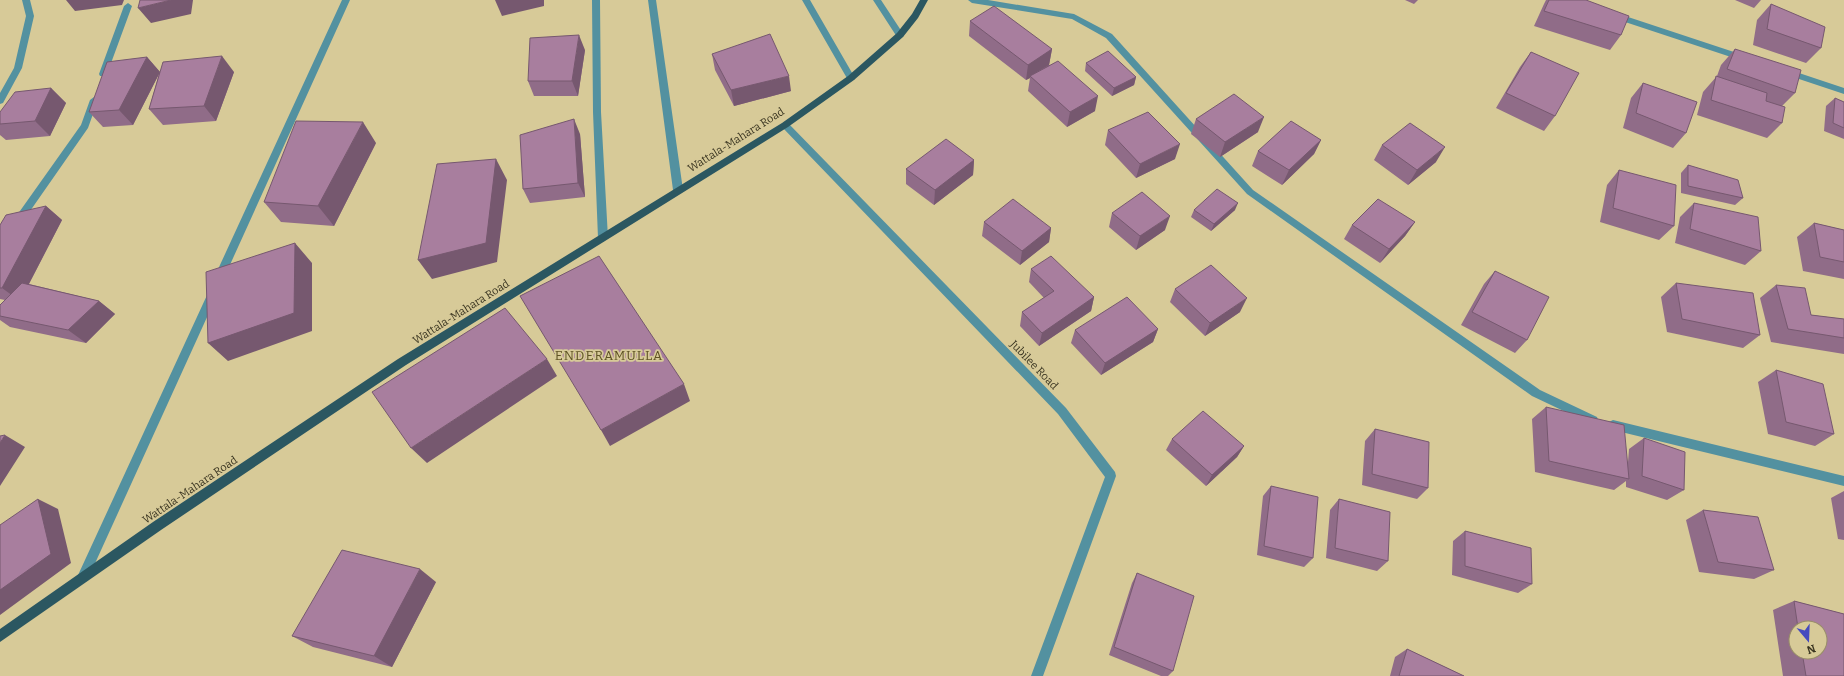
<svg xmlns="http://www.w3.org/2000/svg" width="1844" height="676" font-family="Bitter,serif">
<style>
.lines{fill:none;stroke-linecap:round;stroke-linejoin:round}
.minor{fill:#5391a0;fill-rule:evenodd}
.major{fill:#2b5761;fill-rule:evenodd}
.wall{fill:#906c88;fill-rule:evenodd}
.shaded-wall{fill:#76586f}
.building{fill:#a87e9e;stroke:#76586f}
.labels{text-anchor:middle;dominant-baseline:central;stroke-width:3.5;stroke-linejoin:round;paint-order:stroke}
.street-label{font-size:11px;fill:#3a3521;stroke:#d7ca98}
.quarter-label{font-size:13px;letter-spacing:1px;fill:#5f5324;stroke:#d7ca98}
</style>
<rect width="100%" height="100%" fill="#d7ca98"/>
<g class="lines">
<!-- minor -->
<path class="minor" d="M22,0H30L34,16L22,68L3,103L0,104V93L14,68L26,16Z
M342,0H350L224,278L222,281H216L214,278Z
M592,0H600L601,112L608,238L603,242L598,238L593,112Z
M648,0H656L683,190L678,194L673,190Z
M802,0H810L855,78L854,80H848Z
M873,0H881L904,35L903,37H897Z
M968,0H988L1074,14L1112,34L1253,190L1540,390L1597,417L1598,420L1597,423L1593,425L1589,423L1532,396L1247,194L1106,38L1072,19L972,3Z
M128,3L132,6L107,74L106,76H100L99,74L124,6Z
M1616,13L1746,56L1747,58L1746,60H1740L1613,18V14Z
M1787,69L1844,88V94L1784,74V70Z
M94,97L98,100L88,128L21,224H15L13,221L15,218L81,125L90,100Z
M785,122L788,123L1066,408L1115,472L1116,476L1043,676H1031L1105,477L1058,414L782,127L781,125Z
M213,289L216,290L218,293L87,581L83,583L79,581L77,577L79,573L208,293L210,290Z
M1613,420L1844,476V486L1613,430L1609,428L1608,425L1609,422Z"/>
<!-- major -->
<path class="major" d="M920,0H928L918,18L903,37L854,80L788,127L406,365L161,530L0,642V629L153,522L398,359L782,123L848,76L897,33L912,14Z"/>
</g>
<!-- wall -->
<path class="wall" d="M1405,0H1418L1414,4Z
M1546,0H1586L1621,35L1610,50L1534,26L1544,4Z
M1735,0H1761L1754,8Z
M1771,4L1821,48L1806,63L1753,45L1757,20Z
M970,21L1052,49L1049,65L1095,111L1067,127L1028,91L1030,78L1026,80L969,36Z
M1735,49L1795,93L1782,106V123L1767,138L1697,115L1703,92L1717,76L1721,65Z
M585,50L578,96H534L528,81Z
M1531,52L1555,116L1544,131L1496,108L1520,67Z
M712,54L791,91L734,106L715,70Z
M147,57L160,72H234L216,121L163,125L149,109L159,74L133,125L103,127L89,112Z
M1086,63L1136,77L1134,85L1112,96L1085,71Z
M1643,83L1686,133L1673,148L1623,128L1631,98Z
M51,88L66,103L50,136L6,140L0,135V112Z
M1835,98L1844,102V139L1824,131L1826,106Z
M1196,119L1258,132L1220,157L1191,134Z
M1108,130L1175,159L1136,178L1105,145Z
M580,134L585,197L530,203L523,189Z
M1321,140L1314,154L1282,185L1252,166L1258,151Z
M376,143L334,226L281,222L264,202Z
M1382,145L1436,162L1408,185L1374,160Z
M974,160L973,175L934,205L906,184V169Z
M1688,165L1743,198L1735,205L1681,193V173Z
M1619,170L1674,226L1659,240L1600,222L1607,185Z
M1694,203L1761,251L1745,265L1675,243L1680,217Z
M46,206L62,220L29,284L99,301L115,314L86,343L10,327L0,320V305L5,300L0,299V225Z
M1194,210H1235L1211,231L1191,217Z
M1112,213L1165,230L1136,250L1109,227Z
M984,222L1051,228L1049,242L1020,265L982,236Z
M1415,222L1405,236L1380,263L1344,239L1352,225Z
M1814,223L1844,230V279L1803,271L1797,237Z
M1031,269L1094,297L1091,311L1039,346L1020,326L1022,312L1044,298L1029,282Z
M1495,271L1527,340L1515,353L1461,325L1484,284Z
M1676,283L1760,335L1743,348L1667,332L1661,297Z
M1776,285L1811,315L1844,319V354L1771,342L1760,298Z
M1175,289L1240,312L1205,336L1170,302Z
M1158,329L1153,342L1101,375L1071,343L1075,330Z
M1776,370L1834,434L1815,446L1768,434L1758,382Z
M1546,407L1628,462L1629,449L1644,438L1684,490L1667,500L1626,487V481L1614,490L1535,472L1532,419Z
M1375,429L1428,488L1417,499L1362,485L1365,441Z
M1172,439L1244,446L1237,457L1206,486L1166,450Z
M1271,486L1313,558L1304,567L1257,555L1263,496Z
M1844,491V540L1838,539L1831,498Z
M1339,499L1388,561L1377,571L1326,558L1330,510Z
M1703,510L1774,570L1754,579L1699,572L1686,520Z
M1465,531L1532,584L1518,593L1452,575L1453,541Z
M1137,573L1173,671L1168,676H1161L1109,655L1132,583Z
M436,582L392,667L313,647L292,636Z
M1794,601L1844,614V676H1783L1773,610ZM1796,628H1820V652H1796Z
M1407,649L1464,676H1390L1395,657Z"/>
<!-- shaded-wall -->
<path class="shaded-wall" d="M66,0H124L122,5L75,11Z
M171,0H193L191,14L151,23L138,8Z
M495,0H544V6L502,16Z
M579,35L585,50L578,96L572,81Z
M1052,49L1049,65L1030,76V78L1026,80L1028,65Z
M222,56L234,72L216,121L204,106Z
M147,57L160,72L133,125L119,110Z
M789,76L791,91L734,106L731,90Z
M1136,77L1134,85L1112,96L1114,88Z
M51,88L66,103L50,136L35,121Z
M1098,96L1095,111L1067,127L1070,112Z
M1264,117L1258,132L1220,157L1225,142Z
M574,119L580,134L585,197L578,183Z
M363,122L376,143L334,226L318,206Z
M1321,140L1314,154L1282,185L1289,170Z
M1180,144L1175,159L1136,178L1140,164Z
M1445,147L1436,162L1408,185L1417,170Z
M496,159L507,180L497,262L432,279L418,260Z
M974,160L973,175L934,205L935,190Z
M1238,203L1235,210L1211,231L1214,224Z
M46,206L62,220L20,301L2,288Z
M1170,216L1165,230L1136,250L1140,236Z
M1415,222L1405,236L1380,263L1389,249Z
M1051,228L1049,242L1020,265L1022,251Z
M295,243L312,263V331L228,361L208,343Z
M1094,297L1091,311L1039,346L1042,333Z
M1247,298L1240,312L1205,336L1210,323Z
M99,301L115,314L86,343L68,330Z
M1158,329L1153,342L1101,375L1105,363Z
M547,359L557,376L427,463L411,448Z
M684,384L690,401L610,446L601,430Z
M5,435L25,447L0,486V443Z
M1244,446L1237,457L1206,486L1212,475Z
M38,499L58,509L71,563L0,615V590Z
M420,569L436,582L392,667L374,656Z"/>
<!-- building -->
<path class="building" d="M140,0H171L138,8Z
M1549,0H1586L1629,16L1621,35L1544,11Z
M1771,4L1825,27L1821,48L1767,29Z
M994,6L1052,49L1028,65L970,21Z
M770,34L789,76L731,90L712,54Z
M579,35L572,81H528L530,38Z
M1735,49L1801,70L1795,93L1727,69Z
M1108,51L1136,77L1114,88L1086,63Z
M1531,52L1579,73L1555,116L1506,93Z
M222,56L204,106L149,109L163,62Z
M147,57L119,110L89,112L107,62Z
M1058,61L1098,96L1070,112L1030,76Z
M1716,76L1767,93L1766,101L1785,107L1782,123L1711,100Z
M1643,83L1697,102L1686,133L1636,113Z
M51,88L35,121L0,124V112L15,92Z
M1234,94L1264,117L1225,142L1196,119Z
M1835,98L1844,102V128L1833,123Z
M1148,112L1180,144L1140,164L1108,130Z
M574,119L578,183L523,189L520,135Z
M296,121L363,122L318,206L264,202Z
M1291,121L1321,140L1289,170L1258,151Z
M1410,123L1445,147L1417,170L1382,145Z
M946,139L974,160L935,190L906,169Z
M496,159L486,243L418,260L437,164Z
M1688,165L1738,180L1743,198L1688,186Z
M1619,170L1676,185L1674,226L1613,208Z
M1217,189L1238,203L1214,224L1194,210Z
M1142,192L1170,216L1140,236L1112,213Z
M1013,199L1051,228L1022,251L984,222Z
M1378,199L1415,222L1389,249L1352,225Z
M1694,203L1758,217L1761,251L1690,229Z
M46,206L2,288H0V225L6,215Z
M1814,223L1844,230V262L1820,257Z
M295,243L294,313L208,343L206,272Z
M599,256L684,384L601,430L520,296Z
M1051,256L1094,297L1042,333L1022,312L1054,291L1031,269Z
M1211,265L1247,298L1210,323L1175,289Z
M1495,271L1549,297L1527,340L1472,312Z
M22,283L99,301L68,330L0,316V305Z
M1676,283L1753,293L1760,335L1682,319Z
M1776,285L1805,288L1811,315L1844,319V338L1788,329Z
M1127,297L1158,329L1105,363L1075,330Z
M505,308L547,359L411,448L372,392Z
M1776,370L1823,384L1834,434L1786,422Z
M1546,407L1624,425L1629,479L1549,461Z
M1203,411L1244,446L1212,475L1172,439Z
M1375,429L1429,442L1428,488L1372,474Z
M5,435L0,443V436Z
M1644,438L1685,452L1684,490L1642,476Z
M1271,486L1318,497L1313,558L1264,546Z
M38,499L51,554L0,590V525Z
M1339,499L1390,512L1388,561L1335,548Z
M1703,510L1758,517L1774,570L1718,562Z
M1465,531L1531,548L1532,584L1465,566Z
M342,550L420,569L374,656L292,636Z
M1137,573L1194,596L1173,671L1114,647Z
M1794,601L1844,614V676H1806L1802,652H1820V628H1798Z
M1407,649L1464,676H1399Z"/>
<g class="labels">
<!-- street labels -->
<g class="street-label">
<text transform="translate(736 140) rotate(-32)">Wattala-Mahara Road</text>
<text transform="translate(461 312) rotate(-32)">Wattala-Mahara Road</text>
<text transform="translate(1034 365) rotate(46)">Jubilee Road</text>
<text transform="translate(190 490) rotate(-34)">Wattala-Mahara Road</text>
</g>
<!-- quarter labels -->
<g class="quarter-label">
<text x="609" y="355">ENDERAMULLA</text>
</g>
</g>
<!-- north arrow -->
<g transform="translate(1808 640) rotate(161)"><circle r="19" fill="#d7ca98" stroke="#988e68"/>
<path d="M0-3L7 15L0 10L-7 15Z" fill="#454abf"/>
<text y="-6" font-size="11" font-weight="bold" text-anchor="middle" fill="#3a3521">N</text>
</g>
</svg>
